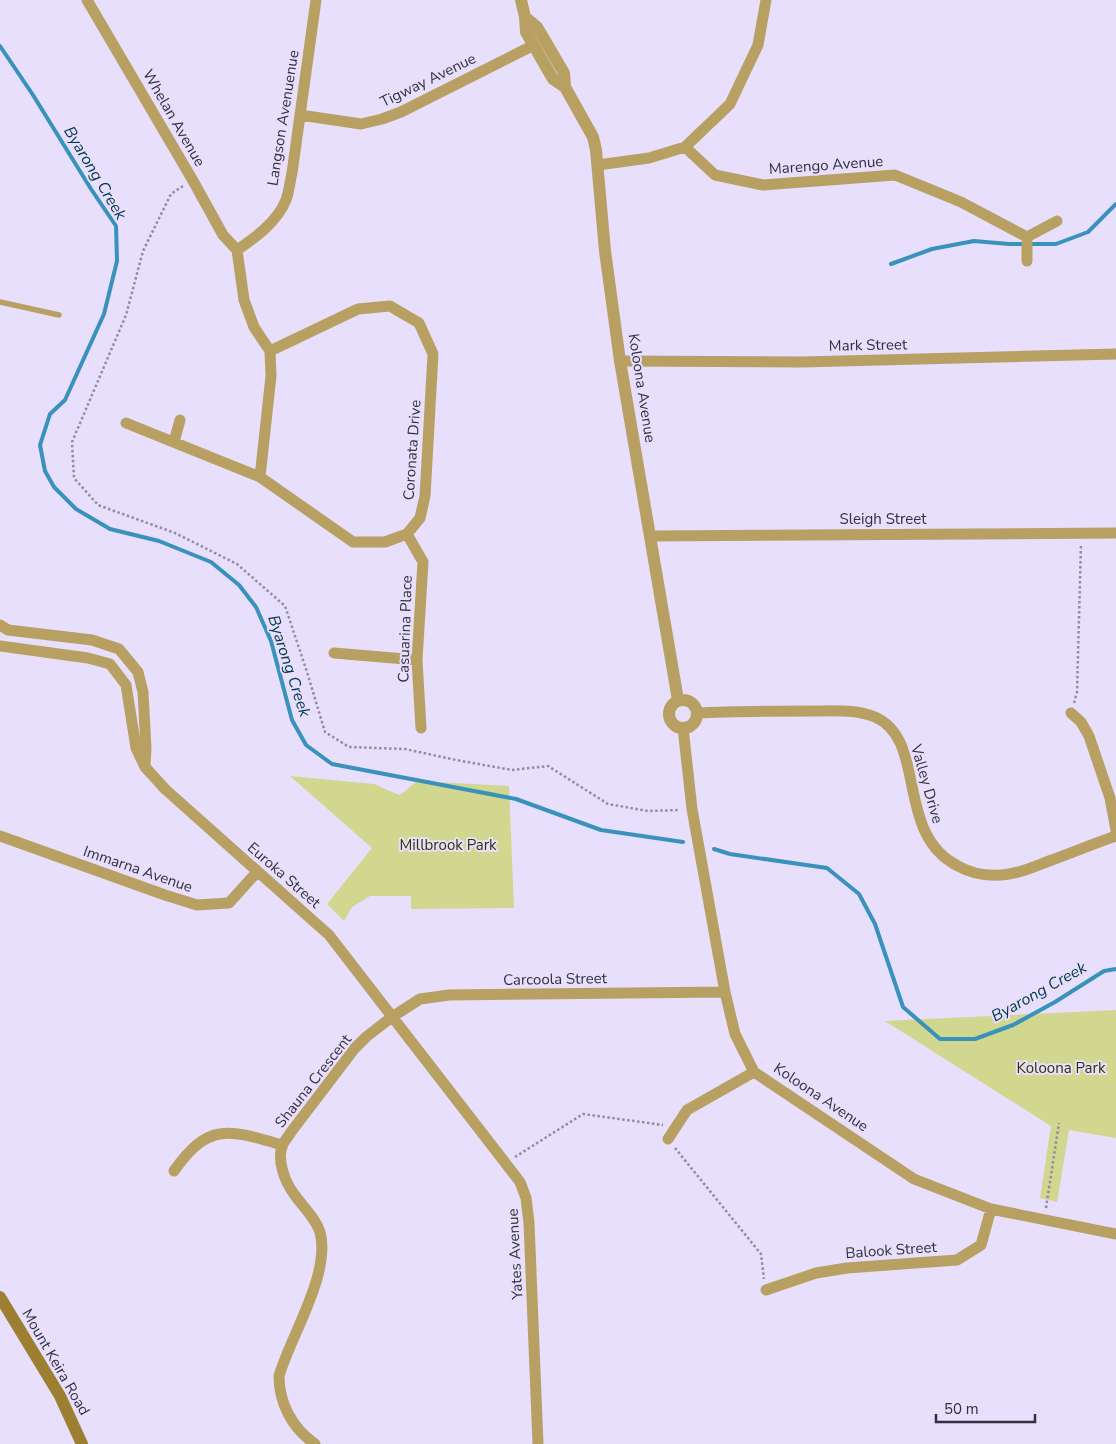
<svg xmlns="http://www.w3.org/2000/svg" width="1116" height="1444" font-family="'Nunito Sans',sans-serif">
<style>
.green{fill:#d1d78f}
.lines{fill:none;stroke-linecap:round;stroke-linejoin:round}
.stream{stroke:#3992bb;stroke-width:4}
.path{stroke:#928ca1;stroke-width:2.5;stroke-dasharray:2.5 2.5;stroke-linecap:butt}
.service{stroke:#b8a063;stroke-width:5.5}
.minor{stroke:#b8a063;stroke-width:11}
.tertiary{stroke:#b8a063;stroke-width:12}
.secondary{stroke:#9c7f30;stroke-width:12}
.labels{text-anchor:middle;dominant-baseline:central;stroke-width:4;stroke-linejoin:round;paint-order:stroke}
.street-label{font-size:15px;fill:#332f3d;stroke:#e7dffc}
.park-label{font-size:15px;fill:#313305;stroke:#e7dffc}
.water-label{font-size:16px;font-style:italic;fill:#01374d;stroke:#e7dffc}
</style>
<rect width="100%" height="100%" fill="#e7dffc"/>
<!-- green -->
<path class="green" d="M290,776L374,784L399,795L404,792L417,781L509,786L514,908L411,909V896H370L352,907L344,921L327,904L372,848Z
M1116,1010V1138L1069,1130L1057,1202L1040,1198L1051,1126L885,1021Z"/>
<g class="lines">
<!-- stream -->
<path class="stream" d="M0,46L33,95L91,189L116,226L117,261L104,314L65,400L50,414L40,445L45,471L54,487L76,509L110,529L159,541L211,562L239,585L256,607L271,641L292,720L306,745L332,764L516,799L601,830L683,842
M891,264L932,249L974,241L1009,244H1056L1088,232L1116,204
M714,849L730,854L827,868L859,894L875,924L903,1007L940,1039H975L1013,1025L1055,1002L1104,971L1116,969"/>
<!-- path -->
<path class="path" d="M183,186L171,194L143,251L126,315L72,442L74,478L98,505L175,533L237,564L285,606L307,672L325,732L349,747L405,749L456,760L512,770L548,766L608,804L648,811L680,810
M1074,703L1077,692L1081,544
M675,1148L761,1254L764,1279
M515,1157L583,1114L663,1125
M1046,1208L1059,1123"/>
<!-- service -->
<path class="service" d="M0,302L59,315"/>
<!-- minor -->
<path class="minor" d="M87,0L192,179L223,235L237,250
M300,115L361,124L382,119L401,112L534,45
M685,147L730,104L758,45L766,0
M598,165L649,158L685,147L715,175L763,185L895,175L961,202L1027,237V261
M1027,237L1057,221
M237,250L244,300L254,327L270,351L271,376L260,477L353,542H385L407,534L420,518L425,496L433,354L419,323L390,306L358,309L270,351
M237,250C256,237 277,222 286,200C289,192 290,181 292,173L316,0
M620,361L802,362L1116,354
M126,423L260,477
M174,442L180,420
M407,534L423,562L417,660L421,728
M651,536L1116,533
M0,625L8,630L92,640L119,649L138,672L143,692L146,749L145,765
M0,646L88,658L110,664L126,685L136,748L145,767L165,789L329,935L520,1182L526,1198L529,1223L538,1444
M334,653L417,660
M697,713C735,711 773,711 811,711C831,711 856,709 875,717C928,740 894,834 958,866C974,875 991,877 1009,874C1023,872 1036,866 1049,861C1071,853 1093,844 1116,836
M1071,713L1081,722L1089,736L1110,798L1116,830
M683,728L692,809L725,992L735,1034L754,1072L914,1179L991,1209L1116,1234
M0,836L165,895L197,905L229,903L257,872
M668,1139L687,1110L754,1072
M174,1171C209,1121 230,1130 282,1145
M766,1290L816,1273L847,1268L957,1260L981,1245L991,1209
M315,1444C292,1428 279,1403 279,1376C291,1335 331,1274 320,1232C315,1217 303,1207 294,1194C285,1182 276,1159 283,1144C285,1140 289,1136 291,1132L355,1048L366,1037L392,1017L420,999L449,995L725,992"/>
<!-- tertiary -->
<path class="tertiary" d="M521,0L525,17L526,32L553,79L565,87
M525,17L537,27L564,73L565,87L593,137L596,150L605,251L620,361L678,700
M669 714a14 14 0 1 1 28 0a14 14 0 1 1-28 0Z"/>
<!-- secondary -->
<path class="secondary" d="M0,1297L60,1396L82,1444"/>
</g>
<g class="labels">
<!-- street labels -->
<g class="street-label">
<text transform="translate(428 80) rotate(-26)">Tigway Avenue</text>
<text transform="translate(174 118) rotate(60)">Whelan Avenue</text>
<text transform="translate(283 118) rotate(-81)">Langson Avenuenue</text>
<text transform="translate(826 165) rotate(-4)">Marengo Avenue</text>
<text transform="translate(868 345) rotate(-1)">Mark Street</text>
<text transform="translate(642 388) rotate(81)">Koloona Avenue</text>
<text transform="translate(412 450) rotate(-86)">Coronata Drive</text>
<text x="883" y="519">Sleigh Street</text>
<text transform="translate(405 629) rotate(-88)">Casuarina Place</text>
<text transform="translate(927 784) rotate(74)">Valley Drive</text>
<text transform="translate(138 869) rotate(19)">Immarna Avenue</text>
<text transform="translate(284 875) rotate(41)">Euroka Street</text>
<text transform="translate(555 979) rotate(-1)">Carcoola Street</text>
<text transform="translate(313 1081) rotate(-52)">Shauna Crescent</text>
<text transform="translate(821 1097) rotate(34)">Koloona Avenue</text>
<text transform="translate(891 1250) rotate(-4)">Balook Street</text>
<text transform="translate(515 1254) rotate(-93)">Yates Avenue</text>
<text transform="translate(56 1362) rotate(60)">Mount Keira Road</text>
</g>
<!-- park labels -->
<g class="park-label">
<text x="448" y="845">Millbrook Park</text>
<text x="1061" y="1068">Koloona Park</text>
</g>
<!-- water labels -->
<g class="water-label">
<text transform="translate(95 173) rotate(59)">Byarong Creek</text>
<text transform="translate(289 666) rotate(72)">Byarong Creek</text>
<text transform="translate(1039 992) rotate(-29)">Byarong Creek</text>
</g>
</g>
<!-- scale -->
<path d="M936 1414v8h99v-8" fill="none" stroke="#332f3d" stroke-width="2.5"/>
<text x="944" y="1414" font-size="15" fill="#332f3d" stroke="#e7dffc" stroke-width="4" paint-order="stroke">50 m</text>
</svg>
